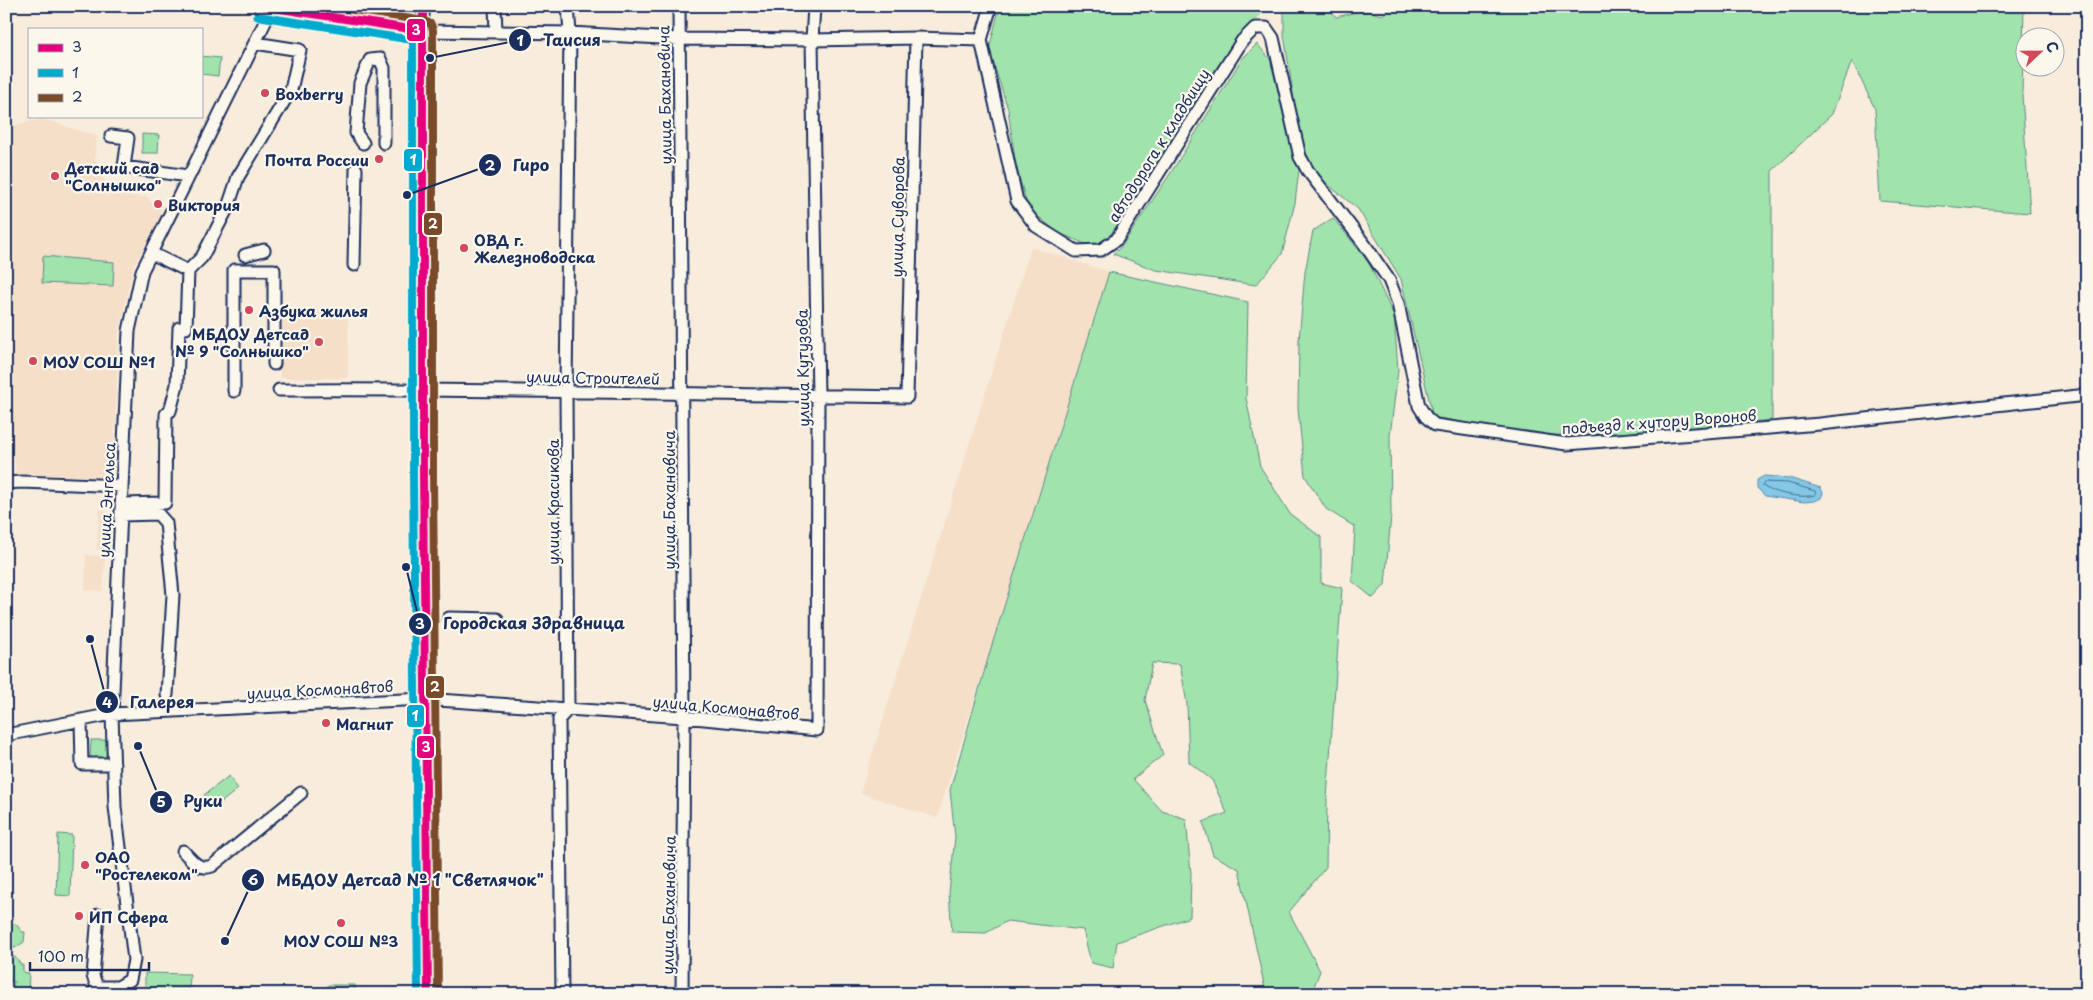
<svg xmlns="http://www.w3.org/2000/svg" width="2093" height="1000" font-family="'Playpen Sans',sans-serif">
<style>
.built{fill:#f5dfc9}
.green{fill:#a1e3ac;stroke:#5e8985}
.water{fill:#84c8e5;stroke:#5a8baf}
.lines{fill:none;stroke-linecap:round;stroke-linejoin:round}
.shore{stroke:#456c94;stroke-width:1}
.minor-casing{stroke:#1b2f5e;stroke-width:15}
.minor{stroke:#fbf7ec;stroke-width:11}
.bus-1-casing{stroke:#fbf7ec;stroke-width:11}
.bus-2-casing{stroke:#fbf7ec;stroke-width:11}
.bus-3-casing{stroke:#fbf7ec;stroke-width:11}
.bus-1{stroke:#e5007d;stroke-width:8}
.bus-2{stroke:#00a9ce;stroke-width:8}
.bus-3{stroke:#7a4b2a;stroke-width:8}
.poi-dot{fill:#d1495b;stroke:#fbf7ec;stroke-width:2}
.labels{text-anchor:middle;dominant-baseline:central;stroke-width:4.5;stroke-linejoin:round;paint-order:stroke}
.poi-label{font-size:15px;font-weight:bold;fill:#1b2f5e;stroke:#fbf7ec;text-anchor:start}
.street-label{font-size:15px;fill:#1b2f5e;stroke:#fbf7ec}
.leader{fill:none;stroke:#1b2f5e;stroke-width:2}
.callout-dot{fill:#1b2f5e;stroke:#fbf7ec;stroke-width:2}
.mark-label{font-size:15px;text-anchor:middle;font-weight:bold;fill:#fff}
.callout-label{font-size:16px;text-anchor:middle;font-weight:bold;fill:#1b2f5e;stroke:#fbf7ec;stroke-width:4.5;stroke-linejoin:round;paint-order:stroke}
.line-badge{stroke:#fbf7ec;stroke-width:2}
.badge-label{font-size:14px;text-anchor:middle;font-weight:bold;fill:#fff}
</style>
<rect width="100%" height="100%" fill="#f8ecdc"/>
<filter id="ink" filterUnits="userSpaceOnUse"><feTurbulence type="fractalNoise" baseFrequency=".02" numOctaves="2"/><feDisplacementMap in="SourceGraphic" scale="10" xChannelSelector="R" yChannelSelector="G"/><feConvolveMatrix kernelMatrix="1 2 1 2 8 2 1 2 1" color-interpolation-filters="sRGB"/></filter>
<g filter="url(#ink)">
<!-- built -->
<path class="built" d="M42,119L97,136L95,157L110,194L147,197L154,206L165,211L157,230L134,264L118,337L114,478L16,473L13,450L6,444V127Z
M1031,247L1109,272L937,818L860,793Z
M280,311H348V378H280Z
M99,510H106L104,550H97Z
M86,555L105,556L103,591L85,590Z"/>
<!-- green -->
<path class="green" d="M1000,6H1267L1229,54L1157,168L1104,244H1085L1057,232L1028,208L1016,166L1008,109L989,49Z
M1286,6H1327L1336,17L1365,10L1382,15L1395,6H2024L2022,95L2030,213L1880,201L1875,109L1852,61L1832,114L1772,171V420L1646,432L1536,436L1433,417L1401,279L1358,209L1316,175L1300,139L1284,35V9Z
M1257,44L1270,59L1299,170L1295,203L1282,254L1256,285L1156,270L1113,254L1122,246L1172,171L1242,59Z
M201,56L220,58L218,76L201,74Z
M142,134L159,135L158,153H142Z
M1333,218L1368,261L1394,316L1398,370L1390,436L1391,515L1385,585L1373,598L1352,581L1355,527L1326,509L1305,476L1298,409L1299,340L1305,272L1313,231Z
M43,256L114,262L113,286L42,283Z
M1109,272L1248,302L1246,398L1260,466L1290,514L1321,537V583L1342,588L1327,799L1326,867L1289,912L1320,971L1311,994H1280L1265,989L1239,869L1213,855L1203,822L1227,813L1212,780L1189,762L1187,704L1180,664L1152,663L1145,700L1163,755L1133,779L1162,811L1186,819L1191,874L1190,917L1117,942L1113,968L1091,963L1083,930L1007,921L986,933L952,932L949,893L955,837L950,790L991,648Z
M91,740H107L106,758H90Z
M229,776L238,789L214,808L204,795Z
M58,834L72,835L70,896L56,895Z
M6,924H16L22,932H25L24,942L15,948H6Z
M6,957H15L21,965H23V972L29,973L28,994H17L13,990L14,981H6Z
M145,973L190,974L189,994H145Z
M328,985H355L356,994H328Z"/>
<!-- water -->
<path class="water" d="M1764,476L1789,478L1821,488L1823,493L1821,498L1815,501L1804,502L1765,496L1757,488V480Z"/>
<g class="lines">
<!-- shore -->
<path class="shore" d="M1764,482L1788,483L1815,491L1816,494C1809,500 1769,493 1763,486Z"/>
<!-- minor casing -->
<g class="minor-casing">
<path id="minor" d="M259,6L423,31L570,33L679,39L812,40L916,38L981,40L1017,201L1036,226L1076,251L1101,250L1117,239L1242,41L1255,28H1266L1273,38L1300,157L1308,171L1365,245L1389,280L1398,303L1419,406L1426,417L1435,425L1567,444L1820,424L2087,395
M423,6V477L428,994
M495,6L496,32
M679,6L684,717L682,994
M981,40L991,6
M111,136L128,138L124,167L188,176
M363,143L356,133L360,83L370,60L380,59L384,68V143
M151,253L188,271L186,328
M245,255L264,250
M354,265L356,169
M188,271L202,257L228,207L238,177L291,90L300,50L255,43
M279,390C488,388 698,395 907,397L916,38
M234,391V270H274V364
M170,411L177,385L179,328
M6,483L22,482L122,486
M121,504L165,503L166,414
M121,515L158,514L166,523L173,595L167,695
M449,618L497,619
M81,720L82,764H114
M6,735L112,714L424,699L684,717L817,730L818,396L812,40L814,6
M183,851C192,860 198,871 212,866L301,793
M97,987L93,976L98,915
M93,994L97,987H118L130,980L134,960L115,807L112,714L129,331L142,271L272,8
M562,994L559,719L568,709L566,391L570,33L568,6"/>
</g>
<!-- minor -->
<use href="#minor" class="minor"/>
<!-- bus-1 casing -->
<g class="bus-1-casing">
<path id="bus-1" d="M261,6L423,31
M423,6V477L428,994"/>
</g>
<!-- bus-2 casing -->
<g class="bus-2-casing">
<path id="bus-2" d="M257,16L413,40V477L418,994"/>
</g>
<!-- bus-3 casing -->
<g class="bus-3-casing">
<path id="bus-3" d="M327,6L425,21L431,24L433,30V477L438,994"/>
</g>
<!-- bus-1 -->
<use href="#bus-1" class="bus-1"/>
<!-- bus-2 -->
<use href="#bus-2" class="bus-2"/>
<!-- bus-3 -->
<use href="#bus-3" class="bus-3"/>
</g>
</g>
<!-- markers -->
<g class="poi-dot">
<circle cx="265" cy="93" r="5"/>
<circle cx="379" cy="159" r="5"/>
<circle cx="55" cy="176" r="5"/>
<circle cx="158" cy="204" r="5"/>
<circle cx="464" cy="248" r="5"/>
<circle cx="249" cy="310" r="5"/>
<circle cx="319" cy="342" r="5"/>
<circle cx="33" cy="361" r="5"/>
<circle cx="326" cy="723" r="5"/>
<circle cx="85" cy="865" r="5"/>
<circle cx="79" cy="916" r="5"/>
<circle cx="341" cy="923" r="5"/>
</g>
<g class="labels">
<!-- poi labels -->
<g class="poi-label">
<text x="275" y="93">Boxberry</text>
<text x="369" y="159" text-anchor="end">Почта России</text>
<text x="65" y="167">Детский сад<tspan x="65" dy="17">"Солнышко"</tspan></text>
<text x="168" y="204">Виктория</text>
<text x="474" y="239">ОВД г.<tspan x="474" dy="17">Железноводска</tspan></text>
<text x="259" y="310">Азбука жилья</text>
<text x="309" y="333" text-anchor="end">МБДОУ Детсад<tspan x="309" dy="17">№ 9 "Солнышко"</tspan></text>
<text x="43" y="361">МОУ СОШ №1</text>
<text x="336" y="723">Магнит</text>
<text x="95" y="856">ОАО<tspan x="95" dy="17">"Ростелеком"</tspan></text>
<text x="89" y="916">ИП Сфера</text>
<text x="341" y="940" text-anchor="middle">МОУ СОШ №3</text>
</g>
<!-- street labels -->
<g class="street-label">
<text transform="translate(664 95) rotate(-91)">улица Бахановича</text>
<text transform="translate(1158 145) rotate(-58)">автодорога к кладбищу</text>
<text transform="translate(897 217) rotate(-89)">улица Суворова</text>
<text transform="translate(802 368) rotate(-91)">улица Кутузова</text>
<text transform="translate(593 377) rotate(1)">улица Строителей</text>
<text transform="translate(1659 421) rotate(-4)">подъезд к хутору Воронов</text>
<text transform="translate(106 500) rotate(-87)">улица Энгельса</text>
<text transform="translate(668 500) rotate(-90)">улица Бахановича</text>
<text transform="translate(552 502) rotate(-90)">улица Красикова</text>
<text transform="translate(320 689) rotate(-3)">улица Космонавтов</text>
<text transform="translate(726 707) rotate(5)">улица Космонавтов</text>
<text transform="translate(668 905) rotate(-89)">улица Бахановича</text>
</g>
</g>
<!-- callouts -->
<path class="leader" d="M430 58L520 40M407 195L490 165M406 567L420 624M90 639L107 702M138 746L161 802M225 941L253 880"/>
<g class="callout-dot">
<circle cx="430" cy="58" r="5"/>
<circle cx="407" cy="195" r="5"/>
<circle cx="406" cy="567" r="5"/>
<circle cx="90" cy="639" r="5"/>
<circle cx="138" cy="746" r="5"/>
<circle cx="225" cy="941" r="5"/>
<circle cx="520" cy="40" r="12"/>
<circle cx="490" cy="165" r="12"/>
<circle cx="420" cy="624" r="12"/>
<circle cx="107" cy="702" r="12"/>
<circle cx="161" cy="802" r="12"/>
<circle cx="253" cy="880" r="12"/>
</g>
<g class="mark-label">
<text x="520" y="46">1</text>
<text x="490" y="171">2</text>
<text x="420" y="629">3</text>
<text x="107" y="708">4</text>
<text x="161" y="807">5</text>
<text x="253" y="885">6</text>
</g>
<g class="callout-label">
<text x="572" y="46">Таисия</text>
<text x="531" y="171">Гиро</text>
<text x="534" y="629">Городская Здравница</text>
<text x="162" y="708">Галерея</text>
<text x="203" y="807">Руки</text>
<text x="410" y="886">МБДОУ Детсад № 1 "Светлячок"</text>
</g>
<g class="line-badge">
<rect x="406" y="18" width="20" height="24" rx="5" fill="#e5007d"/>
<rect x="403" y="148" width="20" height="24" rx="5" fill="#00a9ce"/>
<rect x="423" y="212" width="20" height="24" rx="5" fill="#7a4b2a"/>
<rect x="425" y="675" width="20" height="24" rx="5" fill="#7a4b2a"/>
<rect x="406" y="704" width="19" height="24" rx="5" fill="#00a9ce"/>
<rect x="416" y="735" width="19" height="24" rx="5" fill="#e5007d"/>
</g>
<g class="badge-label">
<text x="416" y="35">3</text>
<text x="413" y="165">1</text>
<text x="433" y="229">2</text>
<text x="435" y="692">2</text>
<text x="415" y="721">1</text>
<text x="426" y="752">3</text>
</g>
<!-- margin -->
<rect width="2093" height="1000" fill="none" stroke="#fbf7ec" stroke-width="25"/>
<rect x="12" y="12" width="2068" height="975" fill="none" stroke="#1b2f5e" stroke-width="2" filter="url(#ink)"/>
<!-- legend -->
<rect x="28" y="28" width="175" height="90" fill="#fbf7ec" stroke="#a1a7b3"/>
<rect x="38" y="44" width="25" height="8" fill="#e5007d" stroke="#a1a7b3"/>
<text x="72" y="52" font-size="15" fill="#1b2f5e">3</text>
<rect x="38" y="69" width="25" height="8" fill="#00a9ce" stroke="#a1a7b3"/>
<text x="72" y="78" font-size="15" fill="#1b2f5e">1</text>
<rect x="38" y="94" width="25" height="8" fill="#7a4b2a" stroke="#a1a7b3"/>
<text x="72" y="102" font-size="15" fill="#1b2f5e">2</text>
<!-- north arrow -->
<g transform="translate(2040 52) rotate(68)"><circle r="24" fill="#fbf7ec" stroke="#a1a7b3"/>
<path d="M0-4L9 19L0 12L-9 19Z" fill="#d1495b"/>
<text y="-8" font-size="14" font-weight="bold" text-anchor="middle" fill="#1b2f5e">С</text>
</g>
<!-- scale -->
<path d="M30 962v8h119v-8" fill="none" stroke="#1b2f5e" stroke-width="2.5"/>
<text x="38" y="962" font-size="15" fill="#1b2f5e" stroke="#fbf7ec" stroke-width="4" paint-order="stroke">100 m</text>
</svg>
